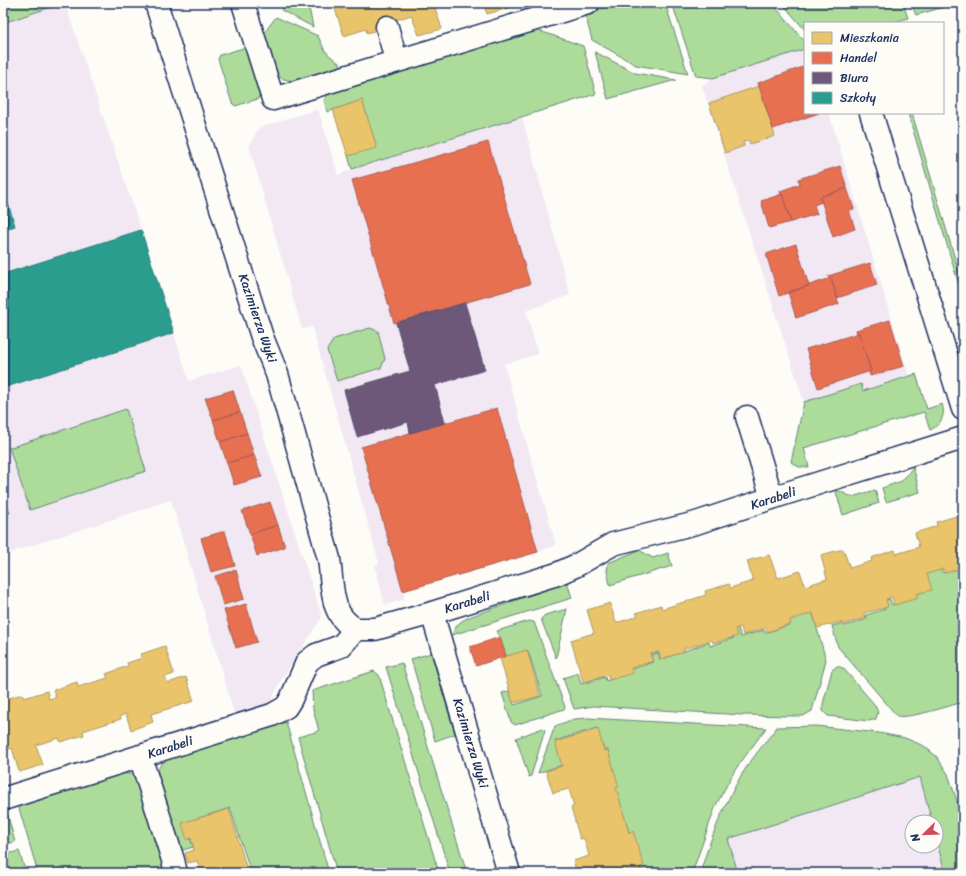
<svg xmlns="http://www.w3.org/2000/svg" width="966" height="876" font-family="Sriracha,sans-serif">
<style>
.built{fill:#f1e8f3}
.green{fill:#addb9a;stroke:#64857c}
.homes{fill:#e9c46a;stroke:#ab9766}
.shops{fill:#e76f51;stroke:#aa5c55}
.offices{fill:#6d597a;stroke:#544c72}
.schools{fill:#2a9d8f;stroke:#267c80}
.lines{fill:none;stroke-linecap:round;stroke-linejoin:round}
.minor-casing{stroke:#1b2f5e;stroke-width:25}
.minor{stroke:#fdfcf7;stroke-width:22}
.labels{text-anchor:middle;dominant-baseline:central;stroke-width:4;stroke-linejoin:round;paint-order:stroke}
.street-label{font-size:13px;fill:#1b2f5e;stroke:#fdfcf7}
</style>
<rect width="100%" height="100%" fill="#fdfcf7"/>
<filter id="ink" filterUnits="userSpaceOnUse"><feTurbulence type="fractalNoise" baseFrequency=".025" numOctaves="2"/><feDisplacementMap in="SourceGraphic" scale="8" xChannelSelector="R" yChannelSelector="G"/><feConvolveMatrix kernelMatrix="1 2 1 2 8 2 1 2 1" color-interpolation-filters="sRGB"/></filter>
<g filter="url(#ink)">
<!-- built -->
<path class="built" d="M3,3H65L141,230L189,381L241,365L322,617L280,682L268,707L235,716L171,500L3,555Z
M805,49V113H829L909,376L863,391L860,384L804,402L702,86L713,78Z
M318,109L338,175L352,169L522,117L570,295L526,311L538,354L504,364L556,545L538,552L403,591L405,599L385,605L375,566L379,563L312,327L302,329L249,146L259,128Z
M921,777L932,822H912V846H936V838L945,873H738L728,839Z"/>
<!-- green -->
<path class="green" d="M3,3H63L3,23Z
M287,3H308L313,27L281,10Z
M621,3H665L688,74L636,65L592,40L585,14Z
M672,3H772L805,42V49L713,78L696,76Z
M782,3H903L908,18L890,23H805V30Z
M911,3H958L916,15Z
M276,17L318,36L324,49L329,55L344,67C326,72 286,93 273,70C270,66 269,60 268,56C261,35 263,34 276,17Z
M534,29L583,46L596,94L352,169L348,156L376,147L362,100L327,112L324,100L328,94Z
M243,48L246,50L260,94L258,99L235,106L232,103L218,59L220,55Z
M595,52L635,73L676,80L608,99Z
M908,113H912L963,286V299Z
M370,328L378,331L385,359L381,368L337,381L327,350L334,339Z
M916,374L927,409L942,404C946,415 941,425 930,430L924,412L804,448L809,467H799L791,462L804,402L861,384L863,391Z
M126,409L146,471L30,510L9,448Z
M913,467L920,492L886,502L882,488L902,481Z
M837,490L852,497L875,490L879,503L843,515L836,492Z
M3,492L10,513L3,515Z
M639,550L653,558L668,553L672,566L610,585L607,571L608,563Z
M963,567V702C949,706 909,719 897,716L838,647L832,626L844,623L845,626L867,619L866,615L885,609L882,601L890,599L892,605L915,598L914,595L929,590L925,574L941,569L943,573Z
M567,582L572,598L452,635C457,623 460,621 472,616Z
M567,609L556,658L541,619L545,615Z
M812,611L826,660L812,711L803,716H792L743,715L594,706L574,709L563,678L578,673L581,684L605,677L606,681L630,673L629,670L653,662L651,655L658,653L660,660L709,642L710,646L734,638L732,630L738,628L741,637L764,630L765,633L789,625L788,618Z
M529,621L534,622L565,707L564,709L515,725L511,722L502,693L509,691L514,705L542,696L528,651L506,656L497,631Z
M431,653L455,734L435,741L411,659Z
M402,663L467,873H450L386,667Z
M837,666L843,668L874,704L878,712L876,719L869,721L828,716L823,711V704L832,670Z
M374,671L379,675L439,873H337L298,737L319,731L313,709L312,691Z
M588,718L766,728L735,770L716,805L692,873H641L633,831L629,832L615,787L618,786L608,750H604L597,728L555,741L562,765L538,773L555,726L574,719Z
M286,722L329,873H251L230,808L183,823L188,838H190L193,847L177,852L156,776C158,765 164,760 173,755Z
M816,726L879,733L905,738L924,746L937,757L948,774L963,819V873H945L936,838V822H932L920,777L728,839L738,873H700C710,839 724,805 742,774C752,758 765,743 777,727Z
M543,728L545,730L531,776L529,777L516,738Z
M119,773L130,774L137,778L168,873H38L18,805Z
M6,809L15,842L3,845V810Z
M19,851L26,873H3V855Z"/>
<!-- homes -->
<path class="homes" d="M333,3H440L434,5L442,29L419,35L411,15L390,22L391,26L367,33L366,29L344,36Z
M483,3H508L509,8L487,14Z
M759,86L775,136L750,144L749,140L743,142L744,146L725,153L709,103Z
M362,100L377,148L348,156L333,110Z
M960,515V518L963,517V568L945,573L943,569L927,574L932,590L916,594L918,598L894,605L892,597L886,599L888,607L864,613L866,618L842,625L841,622L817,628L813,613L790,620L791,624L767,632L766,628L743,635L741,627L735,629L738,636L713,643L712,640L683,649L684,652L661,659L659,652L650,654L653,661L631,668L633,673L609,680L608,675L583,682L571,640L594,633L587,610L610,603L616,623L638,616L636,613L661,605L662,609L706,595L705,591L729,584L730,588L753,581L747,561L769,555L778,578L800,571L805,586L827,579L821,555L843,549L850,568L872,561L871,558L895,550L896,554L919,547L915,533L937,526L936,522Z
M165,646L174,674L165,677L168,683L186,677L194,701L151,714L153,722L131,730L126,714L120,716L121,719L83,731L84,735L60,742L59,738L36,745L43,765L19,772L12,748L3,751V700L22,694L24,698L47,691L49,699L56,697L53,690L77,682L78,687L108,678L106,674L128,666L127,663L142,658L141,654Z
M527,650L540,696L513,703L500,658Z
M598,729L604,751L608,750L619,787H616L629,833L633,831L644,866L640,867L642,873H577L573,861L589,856L584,838L580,839L571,807L574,806L569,789L553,793L546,771L562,766L555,742Z
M229,809L248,873H201L197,861L188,863L185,853L194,850L191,838L187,840L182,823Z"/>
<!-- shops -->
<path class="shops" d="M805,66V113H819L773,129L758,83Z
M488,142L530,284L394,323L352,180Z
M840,166L847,188L820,197L822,202L814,205L817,214L791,222L782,194L781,195L780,191L800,184L798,179Z
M847,188L854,209L849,210L855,229L833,237L820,197Z
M782,194L791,222L769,228L761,201Z
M796,244L809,286L779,296L766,254Z
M870,263L877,285L837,298L831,278H829L828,276Z
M831,278L839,304L796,318L788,292Z
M890,320L904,366L870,376L869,372L871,371L859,333L857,334L856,330Z
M859,333L871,371L818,388L806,349Z
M233,390L240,412L213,420L205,398Z
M497,408L538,552L403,591L361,447Z
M240,412L247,433L220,442L213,420Z
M247,433L254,455L227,463L220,442Z
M254,455L262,477L234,485L227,463Z
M270,502L278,525L250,534L242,511Z
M278,525L285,547L257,556L250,534Z
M225,531L235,566L211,572L201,538Z
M236,570L244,599L223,605L215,576Z
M246,604L257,642L236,648L224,610Z
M500,637L506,656L476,666L470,647Z"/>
<!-- offices -->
<path class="offices" d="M465,303L485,370L435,385L445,423L410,433L408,422L357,437L344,390L410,371L396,323Z"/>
<!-- schools -->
<path class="schools" d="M3,187L15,226L3,230Z
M141,230L174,333L3,388V274Z"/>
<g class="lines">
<!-- minor casing -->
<g class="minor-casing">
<path id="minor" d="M156,3L262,337L277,374L329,559C333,584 329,616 356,629
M243,3L273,99L588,3
M387,27L396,60
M871,113L963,409
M747,417L772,498
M432,613L509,873
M140,756L173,860L176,873
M3,799L272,715L286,707L291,699L307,662L316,655L341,646L356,629H375L432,613L557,574L577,565L613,544L696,523L784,494L963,438"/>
</g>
<!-- minor -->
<use href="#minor" class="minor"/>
</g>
</g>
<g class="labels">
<!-- street labels -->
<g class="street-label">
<text transform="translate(258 318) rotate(71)">Kazimierza Wyki</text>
<text transform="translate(773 498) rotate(-18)">Karabeli</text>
<text transform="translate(467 602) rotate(-17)">Karabeli</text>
<text transform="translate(471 743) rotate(73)">Kazimierza Wyki</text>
<text transform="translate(170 747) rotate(-18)">Karabeli</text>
</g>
</g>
<!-- margin -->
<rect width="966" height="876" fill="none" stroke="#fdfcf7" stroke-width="16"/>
<rect x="8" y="8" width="950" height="860" fill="none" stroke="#1b2f5e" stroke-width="1.5" filter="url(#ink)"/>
<!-- legend -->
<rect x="804" y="22" width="140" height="92" fill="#fdfcf7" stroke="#a3aaba"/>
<rect x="812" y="32" width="20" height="12" fill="#e9c46a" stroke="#a3aaba"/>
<text x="840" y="42" font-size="12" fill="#1b2f5e">Mieszkania</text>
<rect x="812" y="52" width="20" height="12" fill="#e76f51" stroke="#a3aaba"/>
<text x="840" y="62" font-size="12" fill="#1b2f5e">Handel</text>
<rect x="812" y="72" width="20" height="12" fill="#6d597a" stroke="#a3aaba"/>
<text x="840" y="82" font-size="12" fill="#1b2f5e">Biura</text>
<rect x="812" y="92" width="20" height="12" fill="#2a9d8f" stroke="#a3aaba"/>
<text x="840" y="102" font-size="12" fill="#1b2f5e">Szkoły</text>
<!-- north arrow -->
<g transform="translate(924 834) rotate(247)"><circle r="19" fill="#fdfcf7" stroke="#a3aaba"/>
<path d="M0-3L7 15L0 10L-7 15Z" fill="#d1495b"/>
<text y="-6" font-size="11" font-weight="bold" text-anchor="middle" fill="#1b2f5e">N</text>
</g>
</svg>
